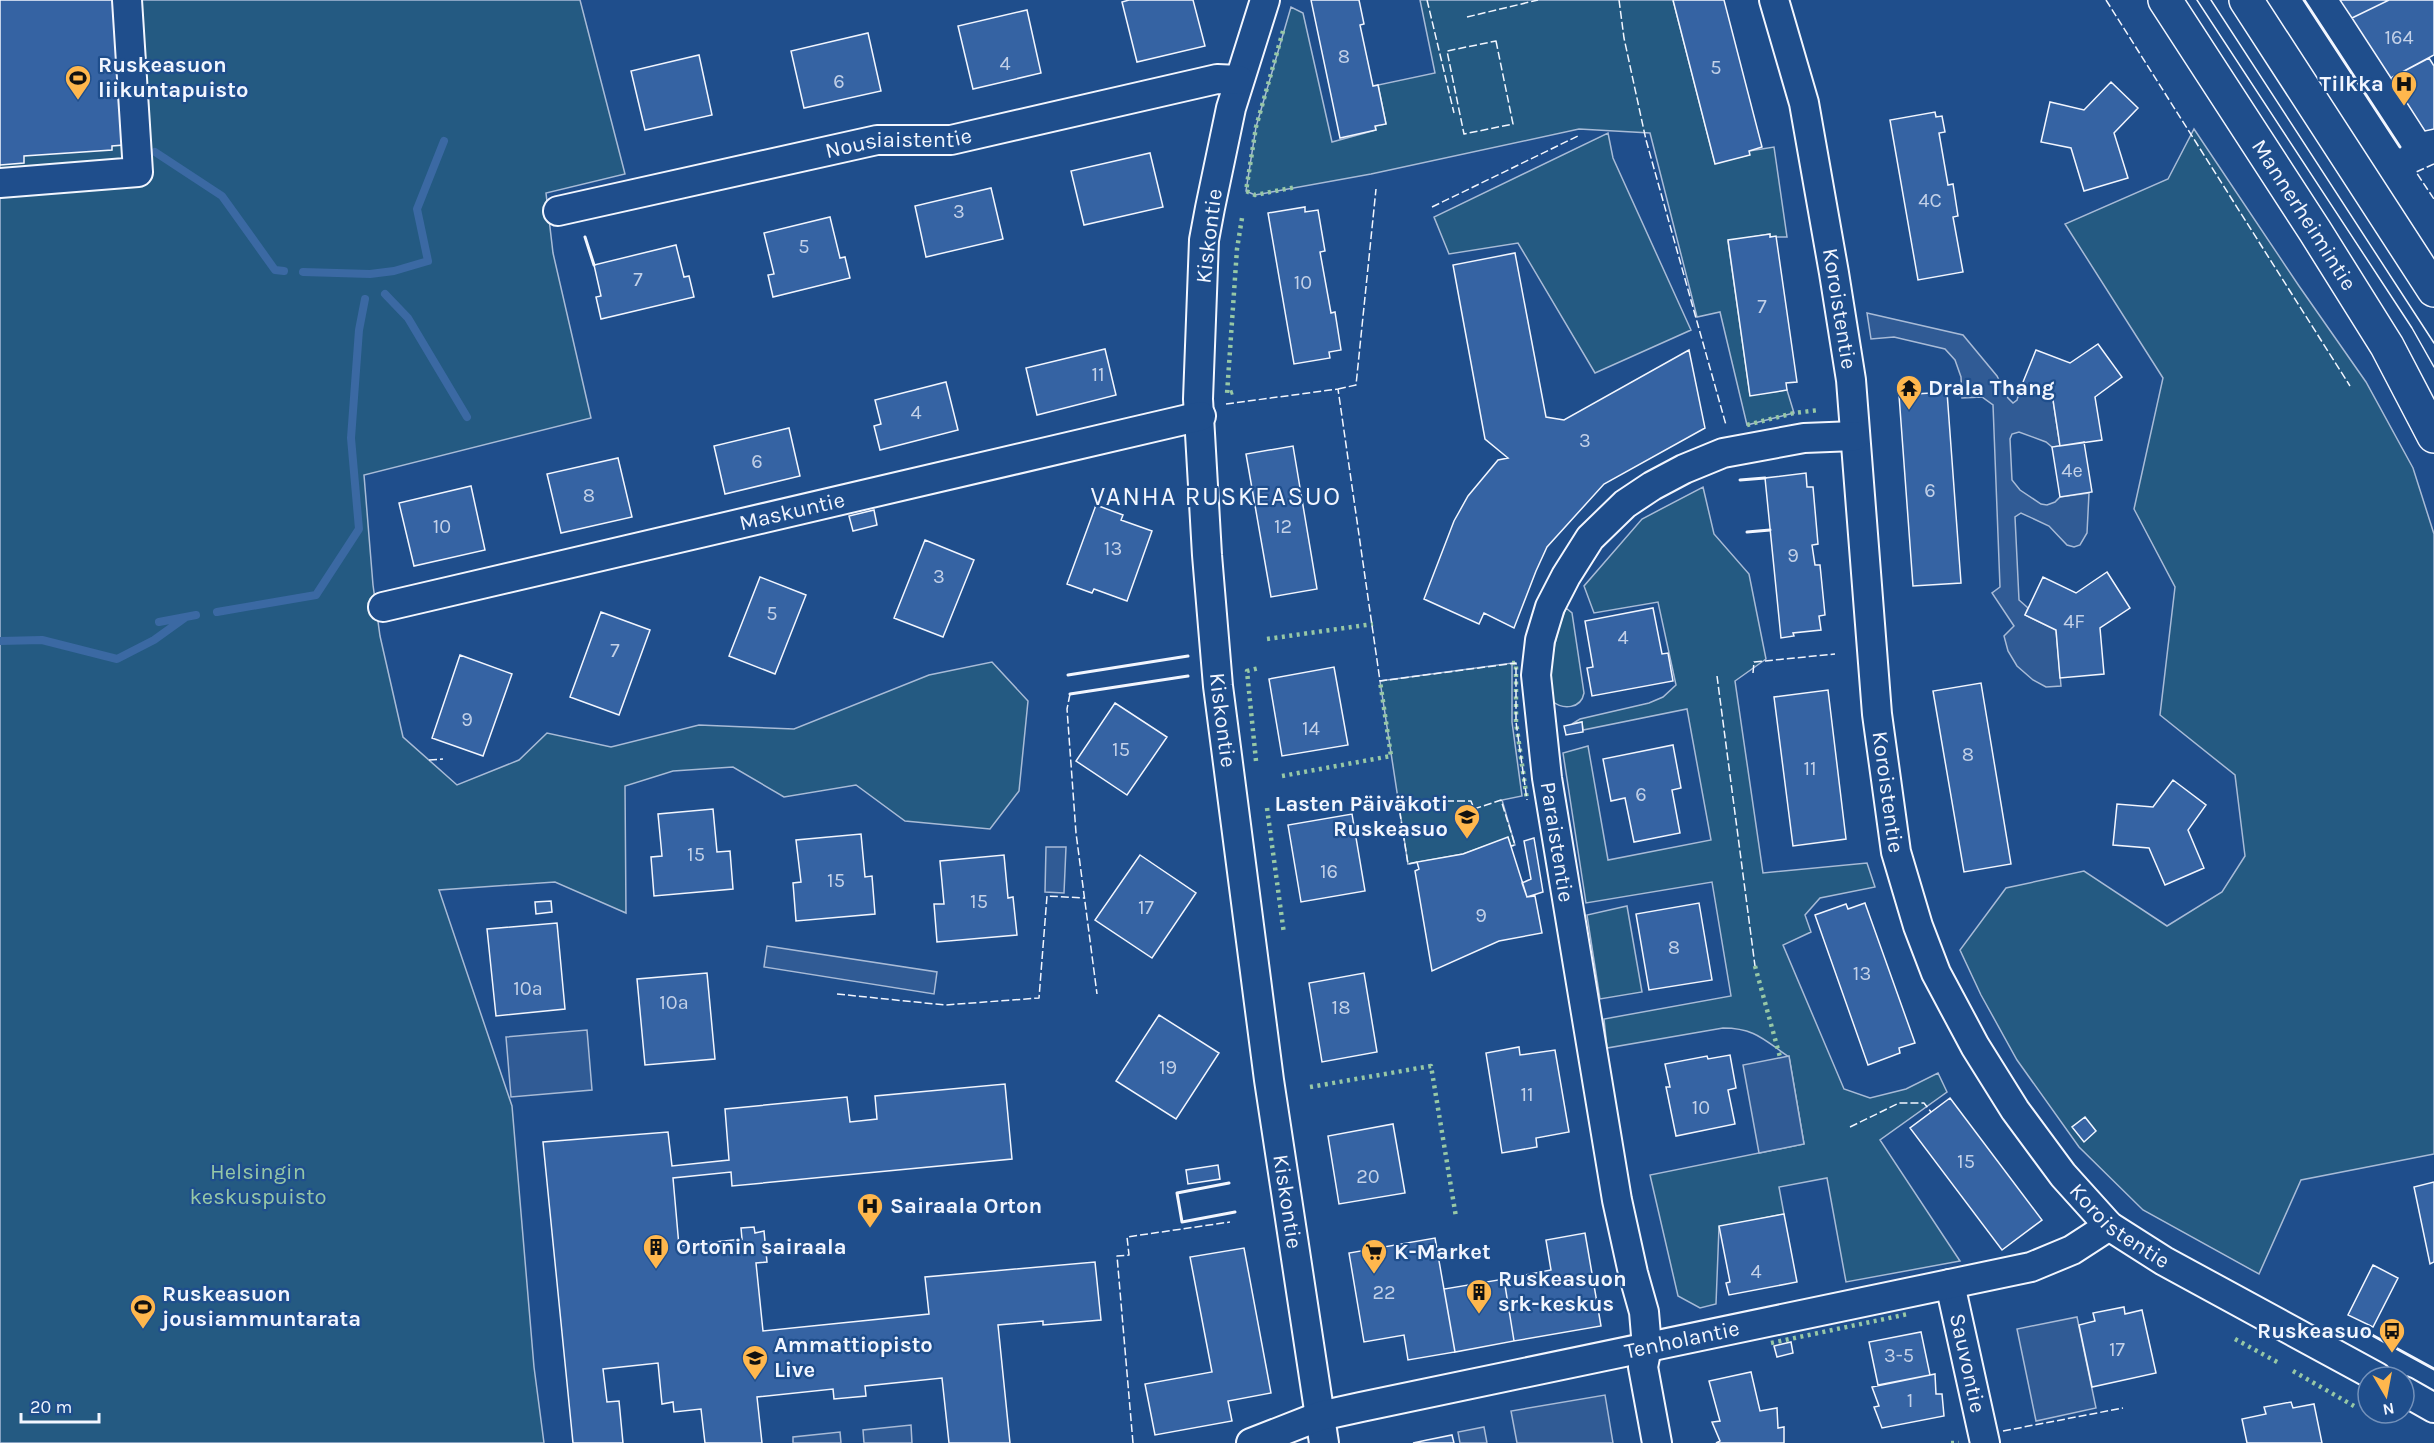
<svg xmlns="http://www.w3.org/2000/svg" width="2434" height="1443" font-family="Karla,sans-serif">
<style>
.green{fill:#245a82;stroke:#a8bbd7;stroke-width:1.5}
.parking{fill:#305b95;stroke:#a8bbd7;stroke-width:1.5}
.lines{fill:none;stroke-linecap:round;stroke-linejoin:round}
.stream{stroke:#3b69a3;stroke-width:8}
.building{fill:#3563a3;stroke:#f2f6ff;stroke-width:1.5}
.minor-casing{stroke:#f2f6ff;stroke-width:32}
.major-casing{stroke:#f2f6ff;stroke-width:36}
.minor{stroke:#1f4e8c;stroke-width:28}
.major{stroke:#1f4e8c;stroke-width:33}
.tram{stroke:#f2f6ff;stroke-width:1.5}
.hedge{stroke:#97c8a6;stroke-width:4.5;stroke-dasharray:3 4.5;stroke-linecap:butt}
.fence{stroke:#f2f6ff;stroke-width:1.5;stroke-dasharray:8 3;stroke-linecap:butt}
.wall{stroke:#f2f6ff;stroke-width:3}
.labels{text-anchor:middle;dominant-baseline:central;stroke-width:4.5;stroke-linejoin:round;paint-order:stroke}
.number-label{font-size:20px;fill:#c3d1e8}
.poi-label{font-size:22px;font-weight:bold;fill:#f2f6ff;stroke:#1f4e8c;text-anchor:start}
.street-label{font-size:22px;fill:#f2f6ff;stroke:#1f4e8c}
.park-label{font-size:22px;fill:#97c8a6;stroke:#1f4e8c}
.quarter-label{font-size:26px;letter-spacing:1.5px;fill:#f2f6ff;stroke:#1f4e8c}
</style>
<rect width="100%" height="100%" fill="#1f4e8c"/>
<!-- green -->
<path class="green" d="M0,0H580L625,174L546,193L553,253L591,418L364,475L373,585L380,636L403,737L457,785L519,760L547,733L611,747L699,725L794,729L929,675L992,662L1028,701L1019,791L990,829L905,821L856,785L784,797L733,767L673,771L625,786L626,913L555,882L439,890L512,1106L534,1367L544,1443H0Z
M1420,0H1673L1715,163L1749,155V151L1774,147L1787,237H1770V234L1728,241L1750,395L1787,390L1794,413L1747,425L1720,312L1697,317L1650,133L1579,129L1371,174L1255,195L1246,191L1256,127L1291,7L1303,13L1332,142L1376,130L1375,126L1386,124L1378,85L1435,73Z
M2194,129L2299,286L2366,382L2413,468L2434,534V1154L2301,1180L2259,1274L2143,1210L2079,1147L2017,1060L1981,995L1960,950L2006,888L2084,871L2167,926L2222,892L2245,856L2235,775L2160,715L2175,587L2134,509L2163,378L2065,224L2168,179Z
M1608,133L1613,158L1691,330L1595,373L1518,243L1449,254L1434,217Z
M1703,487L1714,534L1749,574L1766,659L1735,681L1763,873L1867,863L1875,887L1820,898L1805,915L1811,932L1783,945L1844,1089L1870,1098L1906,1089L1938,1073L1947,1092L1880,1140L1960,1261L1846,1282L1827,1178L1779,1187L1784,1214L1719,1227L1716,1304L1700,1308L1678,1296L1650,1175L1804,1144L1789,1057C1764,1040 1755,1028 1723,1028L1607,1048L1604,1019L1731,996L1712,882L1586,903L1563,753L1588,746L1608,860L1711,840L1687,709L1583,730L1582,722L1572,724L1580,719L1649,703L1663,697L1676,685L1658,602L1594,613L1584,586L1642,519Z
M1566,608L1572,613L1584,693C1581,709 1563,710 1552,701C1548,669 1554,638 1566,608Z
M1512,663V722L1522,796L1502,800L1515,845L1511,846L1508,838L1463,854L1408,864L1380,681Z
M1627,906L1642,992L1600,999L1587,915Z"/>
<!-- parking -->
<path class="parking" d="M1867,313L1963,335L1997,376L2008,398L2013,403L2017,400L2021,387L2053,400L2060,446L2052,447L2046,442L2019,432L2012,434L2010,439L2012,480L2020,490L2041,504L2047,505L2055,502L2060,497L2089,493L2087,533L2080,545L2074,547L2067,545L2049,526L2021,513L2015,517L2019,600L2028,608L2025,615L2056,630L2061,686L2046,687L2033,680L2017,666L2008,651L2004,636L2014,626L1992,593L2000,587L1993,405L1982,397L1962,398L1961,377L1955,360L1945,349L1894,337L1871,339Z
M1046,847H1066L1064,893L1045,892Z
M767,946L937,972L934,994L764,967Z
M587,1030L592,1090L511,1097L506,1037Z
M1789,1056L1804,1144L1759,1153L1743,1065Z
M2077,1317L2096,1408L2036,1421L2017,1329Z
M1605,1395L1613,1443H1517L1511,1411Z
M911,1425L912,1443H864L863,1430Z
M1484,1427L1487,1443H1460L1458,1432Z
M840,1432L841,1443H793V1437Z"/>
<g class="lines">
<!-- stream -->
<path class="stream" d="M155,152L222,196L275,270L284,271
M303,272L370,274L394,271L428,261L417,209L444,141
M385,294L408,318L467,417
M217,612L316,595L359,529L351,438L359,330L365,299
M159,622L196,615
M0,641L42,640L117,659L154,640L186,617"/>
</g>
<!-- building -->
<path class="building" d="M0,0H115L124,145L112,146V150L24,156V163L0,165Z
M1129,0H1193L1205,46L1137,62L1122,2Z
M1311,0H1359L1364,24L1360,25L1373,86L1378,85L1386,124L1375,126L1376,130L1340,138Z
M1673,0H1724L1762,147L1749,151L1750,155L1715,164Z
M2340,0H2389L2352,18Z
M2389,0H2434V55L2391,78L2352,18Z
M1027,10L1041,73L973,89L958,26Z
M868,33L881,91L804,108L791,51Z
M699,55L712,115L645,130L631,71Z
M2429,58L2434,66V129L2425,131L2391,78Z
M2111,82L2138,108L2114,133L2128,178L2084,191L2071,148L2041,142L2050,102L2084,110Z
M1935,112L1936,117L1942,116L1945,132L1939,133L1948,185L1953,184L1958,216L1953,217L1963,272L1918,280L1890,120Z
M1150,153L1163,207L1084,225L1071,171Z
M991,188L1003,239L926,257L915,206Z
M1305,207V212L1318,210L1325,251L1320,252L1331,313L1335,312L1341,350L1329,352L1330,358L1294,364L1268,213Z
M830,217L840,258L845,257L850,278L773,297L768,275L774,274L764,233Z
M1770,234V237L1776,236L1797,382L1786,383L1787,390L1750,396L1728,240Z
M676,245L684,277L689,276L694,297L601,319L596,297L601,296L594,265Z
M1515,253L1546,417L1564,420L1689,350L1705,428L1604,484L1547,547L1536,571L1514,628L1484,613L1479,624L1424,599L1454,521L1468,496L1498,460L1508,458L1485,439L1453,265Z
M2098,344L2122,377L2095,397L2102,440L2060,446L2053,400L2021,387L2036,350L2070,363Z
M1105,349L1116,395L1037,415L1026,368Z
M946,382L958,430L880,450L874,426L881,424L875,400Z
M1947,392L1961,583L1913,586L1899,395Z
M789,428L800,476L725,494L714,446Z
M2084,442L2092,492L2060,497L2052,447Z
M1293,446L1317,589L1271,597L1246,454Z
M618,458L632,517L561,533L547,474Z
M1806,473L1807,487H1813L1818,544L1812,545L1815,565H1820L1825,615L1819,616L1821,630L1793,633L1794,636L1781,638L1765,478Z
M471,486L485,550L414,566L399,503Z
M1096,505L1123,515L1121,520L1152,531L1127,601L1094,589L1092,593L1067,584Z
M874,510L877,525L853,531L849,516Z
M925,540L974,560L943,637L894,618Z
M2107,572L2130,608L2100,628L2104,674L2060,678L2056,630L2025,615L2043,577L2076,593Z
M760,577L806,595L775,674L729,656Z
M1653,608L1662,654L1668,653L1673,681L1592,696L1587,668L1593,667L1585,621Z
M601,612L650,630L619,715L570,697Z
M460,655L512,674L483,756L432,738Z
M1334,667L1348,745L1282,756L1269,679Z
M1981,683L2011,864L1964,872L1933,691Z
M1828,690L1846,839L1793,846L1774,697Z
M1115,703L1167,737L1127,795L1076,761Z
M1582,722L1583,732L1566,735L1564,726Z
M1673,745L1681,788L1672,790L1680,833L1634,842L1625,798L1611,801L1603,759Z
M2173,780L2206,805L2188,830L2204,868L2165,885L2149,848L2113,845L2117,804L2153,807Z
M713,809L717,852L730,851L733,889L654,896L651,857L662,856L658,814Z
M1352,814L1365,891L1301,902L1288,825Z
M861,834L865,877L872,876L875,914L796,921L793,883L801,882L796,840Z
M1508,837L1527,897L1535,896L1542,933L1499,941L1432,971L1415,871L1419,869L1417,862L1463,854Z
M1534,838L1543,892L1527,897L1522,883L1531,879L1524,841Z
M1004,855L1008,898L1013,897L1017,935L937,942L934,904H944L940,861Z
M1140,855L1196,893L1152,958L1095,920Z
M551,901L552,912L536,914L535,902Z
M1699,903L1712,980L1649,990L1636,914Z
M1865,903L1915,1043L1899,1048L1900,1053L1868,1065L1815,915L1846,904L1848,909Z
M557,923L565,1009L496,1016L487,929Z
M707,973L715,1059L645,1065L637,979Z
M1364,973L1377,1052L1322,1062L1309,983Z
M1159,1015L1219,1053L1176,1119L1116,1081Z
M1519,1047L1520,1055L1555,1050L1569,1132L1536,1138L1537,1147L1502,1153L1486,1053Z
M1730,1055L1736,1088L1728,1090L1735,1124L1676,1136L1666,1087H1670L1665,1064L1707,1056L1708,1059Z
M1005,1084L1012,1159L732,1186L731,1172L673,1178L679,1246L742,1239L741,1228L754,1227L755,1233L764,1231L767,1262L756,1263L763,1331L929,1314L925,1277L1095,1262L1101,1320L1043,1325V1321L998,1325L1010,1443H949L942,1378L865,1386L866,1396L834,1399L833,1389L757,1397L762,1443H705L701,1409L674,1412L673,1402L662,1404L658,1363L603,1369L607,1402L619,1401L623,1443H573L543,1142L668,1132L672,1166L729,1160L725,1109L847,1097L850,1122L877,1119L875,1096Z
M1950,1098L2042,1220L2002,1250L1910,1128Z
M2085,1117L2096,1131L2084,1142L2072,1127Z
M1393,1124L1405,1193L1339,1204L1328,1136Z
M1218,1165L1220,1179L1188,1184L1186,1170Z
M2434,1182V1262L2430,1264L2414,1187Z
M1784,1214L1797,1282L1729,1295L1726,1283L1730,1282L1719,1226Z
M1585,1233L1601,1326L1514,1341L1504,1279L1551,1270L1546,1240Z
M1435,1238L1455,1352L1408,1360L1404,1335L1364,1342L1349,1253Z
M1244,1248L1271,1393L1228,1401L1232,1421L1155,1435L1145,1384L1212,1372L1190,1257Z
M2373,1265L2398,1278L2373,1327L2348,1315Z
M1504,1279L1514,1341L1455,1352L1444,1289Z
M2124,1307L2125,1314L2142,1310L2156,1373L2092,1387L2079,1325L2095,1321L2093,1313Z
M1921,1332L1930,1375L1878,1385L1869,1342Z
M1791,1342L1793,1353L1777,1357L1774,1346Z
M1751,1372L1760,1411L1777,1408L1778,1428L1784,1427V1443H1716L1720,1441L1712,1422L1720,1421L1709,1381Z
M1935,1374L1936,1394H1942L1944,1416L1882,1428L1874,1407L1879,1406L1872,1387Z
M2291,1402L2293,1408L2314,1404L2322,1443H2247L2242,1419L2266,1414L2264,1407Z
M1452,1435L1454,1443H1413L1427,1440Z"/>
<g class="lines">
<!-- minor casing -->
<g class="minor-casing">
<g id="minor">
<path id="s1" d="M1265,0L1231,108L1210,208L1204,240L1198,399L1207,555L1218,686L1269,1080L1324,1443"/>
<path id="s2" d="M1774,0L1804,103L1834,273L1851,380L1877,714L1896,852L1918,926L1936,973L1975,1046L2015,1110L2063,1175L2109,1226L2164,1261L2377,1377"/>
<path d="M0,183L138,172L127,0"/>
<path id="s3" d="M558,211L877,140H951L1217,79L1239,80"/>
<path id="s4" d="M383,607L1201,416"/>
<path id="s5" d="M1950,1284L1985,1443"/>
<path d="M2404,1391L2434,1408"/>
<path id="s6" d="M1251,1443L1320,1416L1361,1407L2031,1267L2072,1250L2109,1226"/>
<path d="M1657,1443L1643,1367L1647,1347L1644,1312L1633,1273L1617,1200L1547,778L1536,675L1540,640L1550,607L1566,576L1590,538L1625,504L1652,486L1684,469L1723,453L1804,438L1855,436"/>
</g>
</g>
<!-- major casing -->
<g class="major-casing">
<g id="major">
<path id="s7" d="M2165,0L2315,231L2387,346L2434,436"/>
<path d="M2246,0L2434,290"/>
</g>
</g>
<!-- minor -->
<use href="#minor" class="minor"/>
<!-- major -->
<use href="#major" class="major"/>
<!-- tram -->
<path class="tram" d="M2197,0L2412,328L2434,367
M2211,0L2434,343"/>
<!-- hedge -->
<path class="hedge" d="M1283,31L1256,127L1246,191L1255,195L1296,187
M1233,392L1227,394L1237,249L1242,218
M1747,425L1794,413L1819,410
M1267,639L1373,624
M1512,663H1516V722L1527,800
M1256,761L1247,671L1259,668
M1282,776L1391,756L1380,681
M1267,808L1284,934
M1755,966L1780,1057
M1310,1087L1431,1066L1456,1217
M2235,1339L2279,1363
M1771,1343L1908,1314
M2293,1371L2354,1406
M1951,1443H1959"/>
<!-- fence -->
<path class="fence" d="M1427,0L1454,113
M1619,0L1624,38L1646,140L1726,425
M2106,0L2350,386
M1467,17L1538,0
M1496,41L1513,124L1464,134L1447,51Z
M2434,164L2416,172L2434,199
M1432,207L1580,135
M1338,389L1356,385L1376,189
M1226,404L1338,389L1380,681L1516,663V722L1527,800
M1753,673L1754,662L1835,654
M1717,676L1755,966
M1070,694L1067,709L1076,833L1097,994
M429,760L443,759
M1417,862L1408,864L1398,801H1471L1474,809L1501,800L1515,845L1511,846
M837,994L945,1005L1039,998L1047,896L1084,898
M1850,1127L1899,1103H1924L1931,1112
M2003,1431L2123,1408
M1133,1443L1117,1256L1129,1255L1127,1237L1230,1222"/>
<!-- wall -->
<path class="wall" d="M2304,0L2400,147
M585,237L594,265
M1740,480L1765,478
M1747,532L1770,530
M1068,675L1188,656
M1070,694L1188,676
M1229,1183L1177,1193L1182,1222L1235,1212
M2361,1329L2434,1369"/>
</g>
<!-- icons -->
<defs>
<g id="stadium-pin" transform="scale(1.35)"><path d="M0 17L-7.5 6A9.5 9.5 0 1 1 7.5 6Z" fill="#ffb74d" stroke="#1f4e8c"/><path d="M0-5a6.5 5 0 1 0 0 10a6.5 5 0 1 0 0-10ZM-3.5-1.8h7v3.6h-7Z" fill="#111"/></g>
<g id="hospital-pin" transform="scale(1.35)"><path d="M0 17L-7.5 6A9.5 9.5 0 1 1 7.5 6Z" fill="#ffb74d" stroke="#1f4e8c"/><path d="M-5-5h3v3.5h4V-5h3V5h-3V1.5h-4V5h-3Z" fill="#111"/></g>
<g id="temple-pin" transform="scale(1.35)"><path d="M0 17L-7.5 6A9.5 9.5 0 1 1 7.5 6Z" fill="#ffb74d" stroke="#1f4e8c"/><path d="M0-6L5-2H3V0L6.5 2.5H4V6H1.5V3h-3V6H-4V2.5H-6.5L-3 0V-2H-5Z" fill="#111"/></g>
<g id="school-pin" transform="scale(1.35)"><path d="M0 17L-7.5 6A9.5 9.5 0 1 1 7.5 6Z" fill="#ffb74d" stroke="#1f4e8c"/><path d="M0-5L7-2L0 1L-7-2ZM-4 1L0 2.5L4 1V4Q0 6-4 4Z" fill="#111"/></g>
<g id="building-pin" transform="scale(1.35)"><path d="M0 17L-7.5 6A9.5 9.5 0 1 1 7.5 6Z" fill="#ffb74d" stroke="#1f4e8c"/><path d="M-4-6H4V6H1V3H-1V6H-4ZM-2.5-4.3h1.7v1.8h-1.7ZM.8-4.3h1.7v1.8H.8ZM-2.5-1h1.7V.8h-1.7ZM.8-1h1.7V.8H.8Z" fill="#111"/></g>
<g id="supermarket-pin" transform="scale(1.35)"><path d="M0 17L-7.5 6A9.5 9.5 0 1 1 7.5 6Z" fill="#ffb74d" stroke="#1f4e8c"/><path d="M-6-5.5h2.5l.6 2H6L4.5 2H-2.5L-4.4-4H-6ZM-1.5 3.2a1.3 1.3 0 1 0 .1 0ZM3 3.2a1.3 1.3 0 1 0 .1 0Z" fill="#111"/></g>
<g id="bus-pin" transform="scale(1.35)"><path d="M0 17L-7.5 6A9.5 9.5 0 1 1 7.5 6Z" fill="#ffb74d" stroke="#1f4e8c"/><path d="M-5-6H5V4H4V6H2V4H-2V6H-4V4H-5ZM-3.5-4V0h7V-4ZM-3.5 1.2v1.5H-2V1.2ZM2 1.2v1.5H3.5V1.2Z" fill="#111"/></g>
</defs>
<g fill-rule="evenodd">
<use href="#stadium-pin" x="78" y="78"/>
<use href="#hospital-pin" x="2404" y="84"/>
<use href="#temple-pin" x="1909" y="388"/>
<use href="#school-pin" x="1467" y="817"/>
<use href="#hospital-pin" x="870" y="1206"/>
<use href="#building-pin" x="656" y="1247"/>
<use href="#supermarket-pin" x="1374" y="1252"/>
<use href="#building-pin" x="1479" y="1292"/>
<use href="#stadium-pin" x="143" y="1307"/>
<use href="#bus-pin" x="2392" y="1331"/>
<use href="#school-pin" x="755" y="1358"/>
</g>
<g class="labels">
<!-- number labels -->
<g class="number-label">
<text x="2399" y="37">164</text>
<text x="1344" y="56">8</text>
<text x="1005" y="63">4</text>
<text x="1716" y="67">5</text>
<text x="839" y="81">6</text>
<text x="1930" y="200">4C</text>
<text x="959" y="211">3</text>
<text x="804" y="246">5</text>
<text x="638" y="279">7</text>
<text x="1303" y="282">10</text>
<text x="1762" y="306">7</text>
<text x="1098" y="374">11</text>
<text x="916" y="412">4</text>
<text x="1585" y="440">3</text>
<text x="757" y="461">6</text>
<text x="2072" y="470">4e</text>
<text x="1930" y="490">6</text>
<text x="589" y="495">8</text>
<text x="442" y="526">10</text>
<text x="1283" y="526">12</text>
<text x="1113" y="548">13</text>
<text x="1793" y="555">9</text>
<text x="939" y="576">3</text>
<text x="772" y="613">5</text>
<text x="2074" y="621">4F</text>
<text x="1623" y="637">4</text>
<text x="615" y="650">7</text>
<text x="467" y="719">9</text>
<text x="1311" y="728">14</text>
<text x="1121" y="749">15</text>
<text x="1968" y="754">8</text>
<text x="1810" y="768">11</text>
<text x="1641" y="794">6</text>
<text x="696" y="854">15</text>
<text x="1329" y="871">16</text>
<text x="836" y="880">15</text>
<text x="979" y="901">15</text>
<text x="1146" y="907">17</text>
<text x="1481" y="915">9</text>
<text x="1674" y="947">8</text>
<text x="1862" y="973">13</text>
<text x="528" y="988">10a</text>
<text x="674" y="1002">10a</text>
<text x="1341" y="1007">18</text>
<text x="1168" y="1067">19</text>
<text x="1527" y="1094">11</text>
<text x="1701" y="1107">10</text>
<text x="1966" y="1161">15</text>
<text x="1368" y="1176">20</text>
<text x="1756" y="1271">4</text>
<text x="1384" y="1292">22</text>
<text x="2117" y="1349">17</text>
<text x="1899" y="1355">3-5</text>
<text x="1910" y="1400">1</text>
</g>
<!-- poi labels -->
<g class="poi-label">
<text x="98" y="65">Ruskeasuon<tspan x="98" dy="25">liikuntapuisto</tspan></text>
<text x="2384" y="84" text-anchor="end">Tilkka</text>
<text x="1928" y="388">Drala Thang</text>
<text x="1448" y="804" text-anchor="end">Lasten Päiväkoti<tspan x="1448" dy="25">Ruskeasuo</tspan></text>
<text x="890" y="1206">Sairaala Orton</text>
<text x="676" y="1247">Ortonin sairaala</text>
<text x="1394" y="1252">K-Market</text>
<text x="1498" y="1279">Ruskeasuon<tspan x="1498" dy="25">srk-keskus</tspan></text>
<text x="162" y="1294">Ruskeasuon<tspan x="162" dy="25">jousiammuntarata</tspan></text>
<text x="2372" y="1331" text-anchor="end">Ruskeasuo</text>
<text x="774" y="1345">Ammattiopisto<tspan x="774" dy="25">Live</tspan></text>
</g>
<!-- street labels -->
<g class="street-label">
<text stroke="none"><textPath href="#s3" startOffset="348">Nousiaistentie</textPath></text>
<text stroke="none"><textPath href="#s7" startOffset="256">Mannerheimintie</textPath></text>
<text transform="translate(1209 236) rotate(-83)">Kiskontie</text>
<text stroke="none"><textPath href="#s2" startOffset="316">Koroistentie</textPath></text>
<text stroke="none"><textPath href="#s4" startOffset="420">Maskuntie</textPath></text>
<text stroke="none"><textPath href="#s1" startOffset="729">Kiskontie</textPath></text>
<text stroke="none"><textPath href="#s2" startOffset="802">Koroistentie</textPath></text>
<text transform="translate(1557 842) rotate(81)">Paraistentie</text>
<text stroke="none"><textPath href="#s1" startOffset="1215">Kiskontie</textPath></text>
<text stroke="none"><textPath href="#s2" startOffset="1306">Koroistentie</textPath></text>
<text stroke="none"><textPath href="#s6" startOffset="444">Tenholantie</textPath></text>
<text stroke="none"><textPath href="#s5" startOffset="81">Sauvontie</textPath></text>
</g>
<!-- park labels -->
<g class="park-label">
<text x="258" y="1172">Helsingin<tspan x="258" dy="25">keskuspuisto</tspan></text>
</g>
<!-- quarter labels -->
<g class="quarter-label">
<text x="1216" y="496">VANHA RUSKEASUO</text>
</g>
</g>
<!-- north arrow -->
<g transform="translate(2386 1395) rotate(170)"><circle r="28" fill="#1f4e8c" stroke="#7391ba" stroke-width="1.5"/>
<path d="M0-4.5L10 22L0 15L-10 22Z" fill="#ffb74d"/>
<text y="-9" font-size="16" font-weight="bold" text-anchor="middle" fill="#f2f6ff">N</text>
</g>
<!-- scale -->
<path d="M21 1413v9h78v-9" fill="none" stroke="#f2f6ff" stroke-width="3"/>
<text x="30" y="1413" font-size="18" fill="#f2f6ff" stroke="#1f4e8c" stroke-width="4.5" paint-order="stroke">20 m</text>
</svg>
